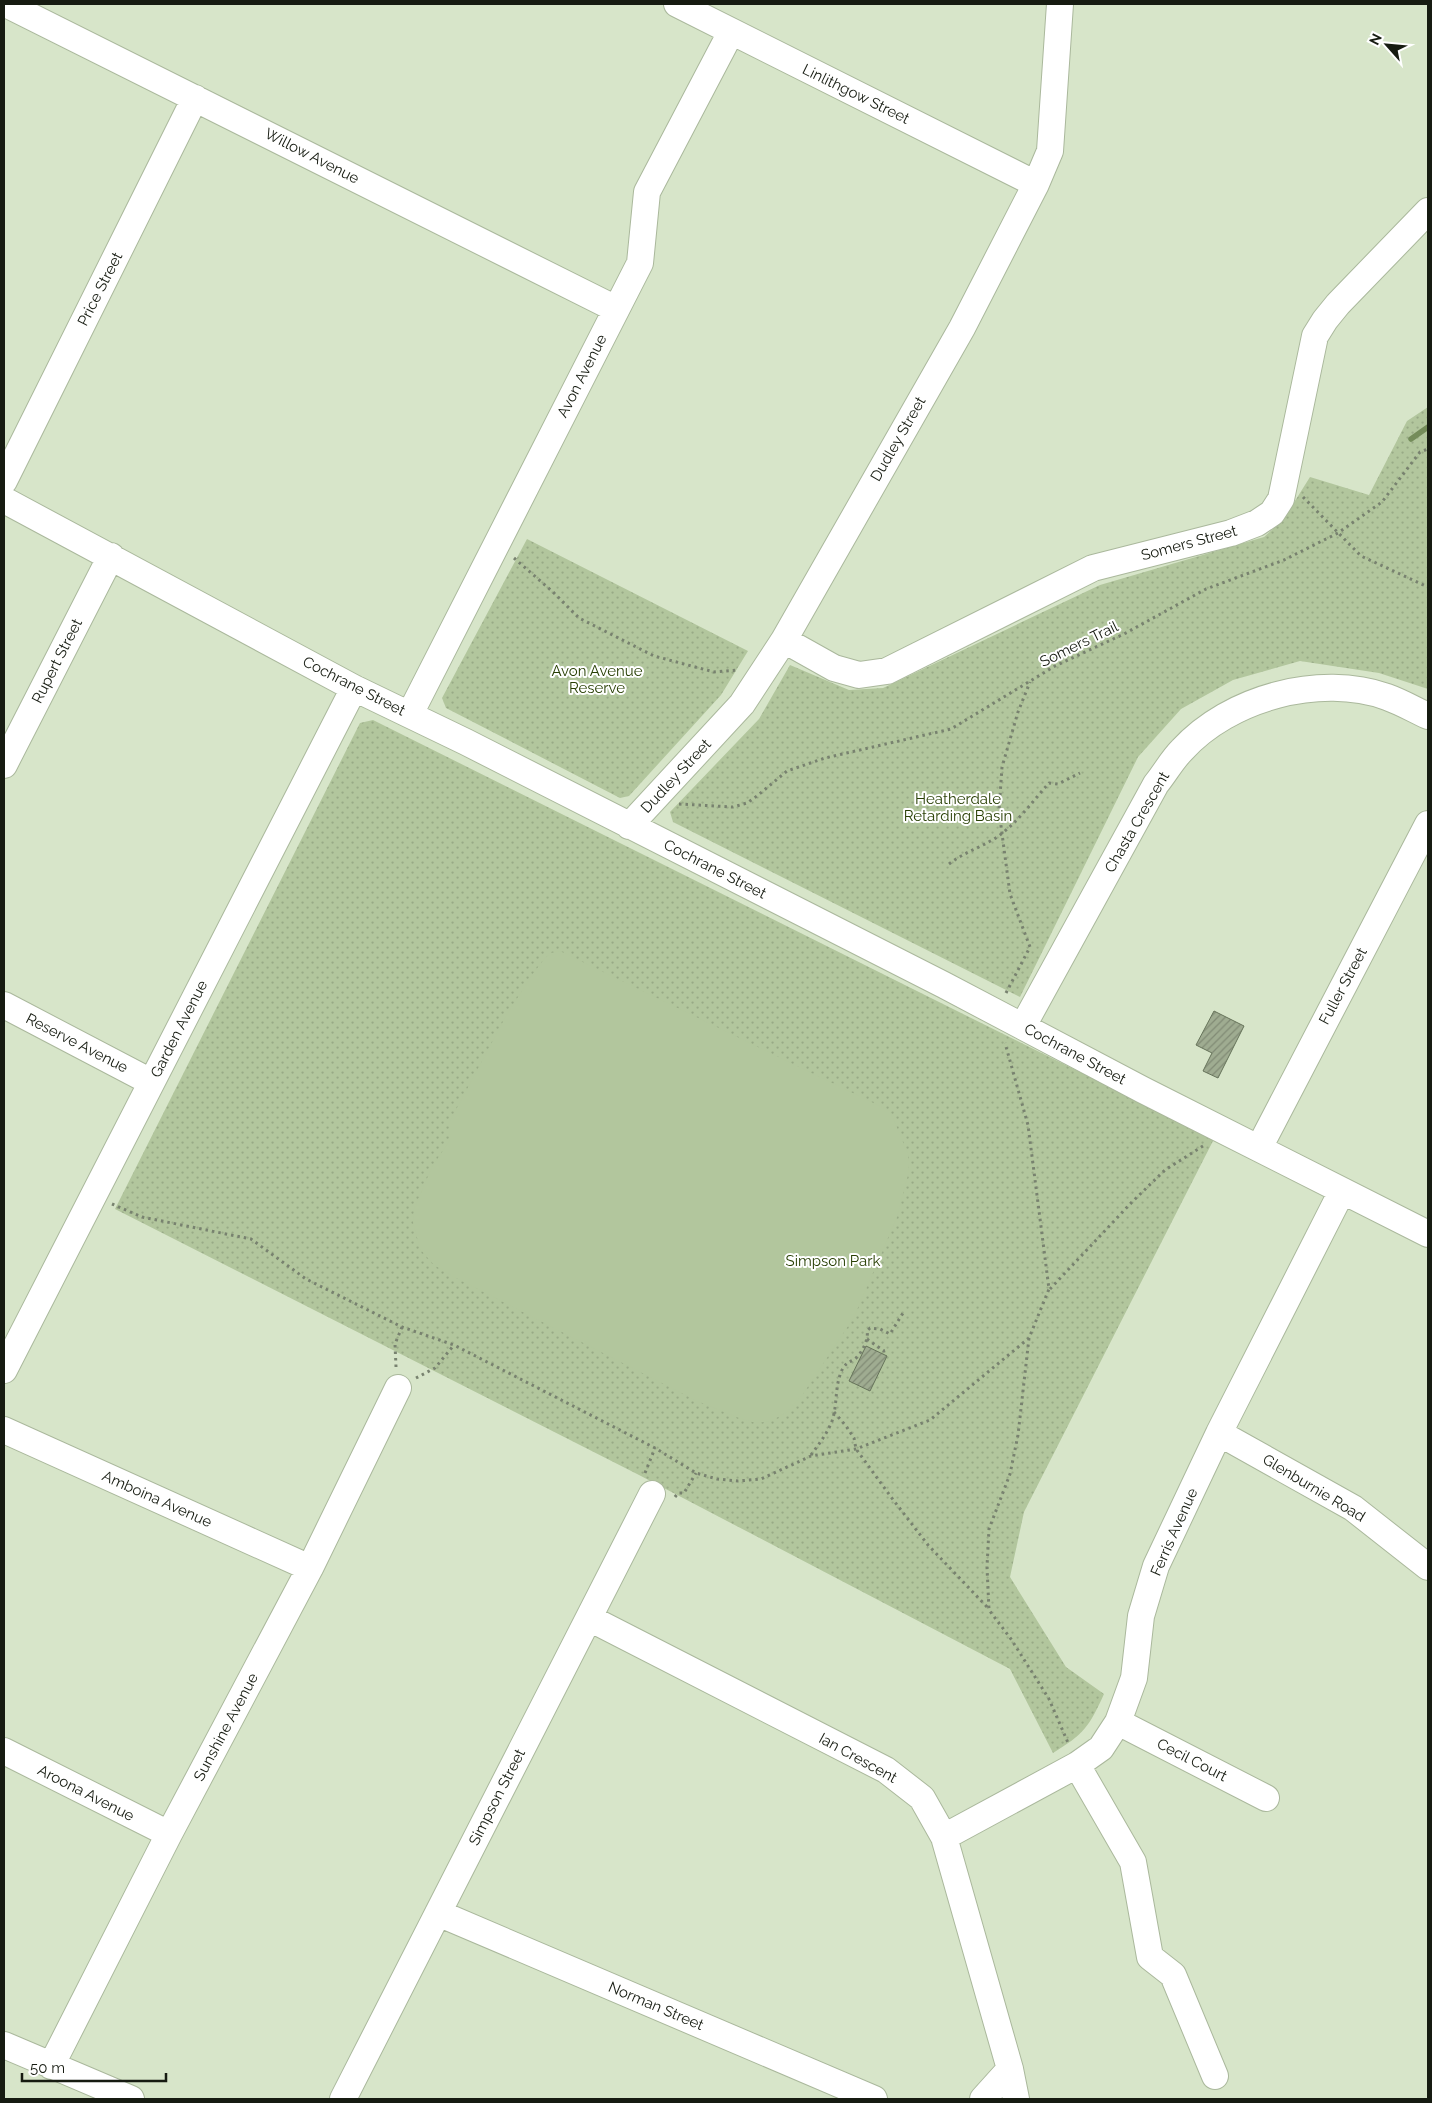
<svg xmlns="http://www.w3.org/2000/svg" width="1432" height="2103" font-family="Raleway,sans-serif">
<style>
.park{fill:url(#park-dots)}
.garden{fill:#b2c69d}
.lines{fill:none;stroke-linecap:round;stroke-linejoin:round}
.stream{stroke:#748c5a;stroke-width:5.5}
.building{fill:url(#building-hatch);stroke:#66735a}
.minor-casing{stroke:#aab89c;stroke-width:28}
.path{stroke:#78826f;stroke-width:3;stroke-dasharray:2.5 4;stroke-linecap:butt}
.minor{stroke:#fff;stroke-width:26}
.labels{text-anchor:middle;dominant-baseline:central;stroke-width:4;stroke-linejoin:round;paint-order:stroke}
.street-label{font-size:15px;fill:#161b11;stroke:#fff}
.park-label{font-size:15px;fill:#283f04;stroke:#fff}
</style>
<defs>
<pattern id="park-dots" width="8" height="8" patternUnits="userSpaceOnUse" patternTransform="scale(1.25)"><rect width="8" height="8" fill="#b2c69d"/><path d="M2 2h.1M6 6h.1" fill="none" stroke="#98aa86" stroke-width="1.8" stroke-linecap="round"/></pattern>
<pattern id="building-hatch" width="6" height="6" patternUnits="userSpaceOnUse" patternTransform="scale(1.25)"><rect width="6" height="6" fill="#9fac91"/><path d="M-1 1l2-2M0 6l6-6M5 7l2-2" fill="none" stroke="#818b75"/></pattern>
</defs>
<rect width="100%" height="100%" fill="#d7e5c9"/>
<!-- park -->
<path class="park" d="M1428,407V689L1379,673L1300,661L1233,680L1181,709L1138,757L1020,997L673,822L670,812L759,719L790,665L849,690L883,688L1100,585L1264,537L1283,520L1310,477L1369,495L1407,421Z
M527,539L748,651L721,695L629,796L620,798L446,708L442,698Z
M373,720L1214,1139L1024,1512L1010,1577L1066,1667L1104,1694C1089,1727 1084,1734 1053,1753L1010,1669L639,1475L115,1209L360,723Z"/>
<!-- garden -->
<path class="garden" d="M560,951L890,1111L908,1154L909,1171L897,1217L854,1317L803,1394L787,1412L771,1421L756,1423L739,1418L697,1401L452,1276L434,1265L420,1249L413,1222L414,1209L432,1167L450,1140V1121L506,1016L532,975L545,958L551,953Z"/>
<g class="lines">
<!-- stream -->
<path class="stream" d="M1411,439L1428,427"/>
</g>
<!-- building -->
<path class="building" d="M1214,1011L1244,1026L1218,1078L1203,1071L1212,1053L1196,1045Z
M866,1346L887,1356L870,1391L849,1381Z"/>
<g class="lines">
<!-- minor casing -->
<g class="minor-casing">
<path id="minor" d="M6,4L616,309
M677,4L1036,184
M4,481L195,98
M4,500L354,688L466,742L944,985L1143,1090L1428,1234
M784,640L834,668L859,675L887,671L1093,568L1231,533L1257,523L1272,513L1281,499L1315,336L1325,320L1338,304L1428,211
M410,714L640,263L647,192L731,32
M4,765L111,556
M629,826L742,704L784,640L962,328L1036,184L1050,151L1060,4
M4,1005L151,1082
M1023,1026L1156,784C1165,773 1172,760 1182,750C1229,698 1320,673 1387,697C1401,702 1415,710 1428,716
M1259,1148L1428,824
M4,1370L354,688
M4,1430L310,1568
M1219,1433L1353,1508L1428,1567
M589,1618L886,1770L922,1798L944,1837L1010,2069L1016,2099
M1118,1722L1266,1798
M4,1751L169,1834
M1077,1765L1133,1862L1150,1957L1173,1975L1215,2076
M944,1837L1077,1765L1101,1748L1118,1722L1134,1678L1141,1616L1156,1566L1219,1433L1342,1191
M438,1913L874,2099
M4,2045L131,2099
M51,2066L169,1834L310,1568L398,1388
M343,2099L652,1494
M983,2099L1010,2069"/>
</g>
<!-- path -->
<path class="path" d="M1303,497L1361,556L1428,587
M514,558L553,592L579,618L654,656L714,672L738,670
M679,804L733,807L747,803L757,796L787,771L825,758L951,729L1055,666L1124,634L1206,589L1284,560L1338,533L1382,502L1420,452L1428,449
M949,864C963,853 979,848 994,839C1015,826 1032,802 1049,783L1058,784L1080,773
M1006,993L1030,947L1010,894L999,811L1002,767L1018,712L1030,682
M112,1204L142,1217L251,1239L306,1279L402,1327L454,1345L655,1448L696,1473L717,1479L738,1481L761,1479L811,1456L856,1449L930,1420L1029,1338L1049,1289L1028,1125L1005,1043
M1050,1289L1132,1202L1165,1170L1203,1146
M1029,1338L1018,1435L1010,1474L989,1529L987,1567L989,1610L1011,1639L1049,1699L1069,1745
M867,1339L884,1351L889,1350
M396,1367L395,1344L402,1327
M416,1378L435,1368L454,1345
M834,1412L846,1426L854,1438L856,1449L891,1497L928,1545L989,1609
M811,1455C819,1444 827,1434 832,1421C838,1404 834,1385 843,1368C847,1362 850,1362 855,1359C862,1353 869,1339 867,1331L870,1328L880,1329L890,1334L903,1313
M645,1473L655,1448
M675,1497L678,1493H684L696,1473"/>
<!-- minor -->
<use href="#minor" class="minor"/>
</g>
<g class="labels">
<!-- street labels -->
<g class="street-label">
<text transform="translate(856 94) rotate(26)">Linlithgow Street</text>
<text transform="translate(312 156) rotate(27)">Willow Avenue</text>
<text transform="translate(100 289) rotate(-63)">Price Street</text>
<text transform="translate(582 376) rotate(-63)">Avon Avenue</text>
<text transform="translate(898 439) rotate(-60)">Dudley Street</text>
<text transform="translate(1189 543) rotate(-15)">Somers Street</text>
<text transform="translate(1079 644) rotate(-26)">Somers Trail</text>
<text transform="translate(57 661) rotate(-63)">Rupert Street</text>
<text transform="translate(354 686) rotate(27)">Cochrane Street</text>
<text transform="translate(676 776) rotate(-47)">Dudley Street</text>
<text transform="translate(1137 822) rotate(-60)">Chasta Crescent</text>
<text transform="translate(715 869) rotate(27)">Cochrane Street</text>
<text transform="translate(1343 986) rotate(-62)">Fuller Street</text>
<text transform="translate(179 1029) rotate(-63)">Garden Avenue</text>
<text transform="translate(77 1043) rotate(27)">Reserve Avenue</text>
<text transform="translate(1075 1054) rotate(28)">Cochrane Street</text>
<text transform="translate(1314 1488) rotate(31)">Glenburnie Road</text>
<text transform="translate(157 1499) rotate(24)">Amboina Avenue</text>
<text transform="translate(1174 1532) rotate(-66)">Ferris Avenue</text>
<text transform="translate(226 1727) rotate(-62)">Sunshine Avenue</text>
<text transform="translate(858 1758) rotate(29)">Ian Crescent</text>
<text transform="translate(1192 1760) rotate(27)">Cecil Court</text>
<text transform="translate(86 1793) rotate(27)">Aroona Avenue</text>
<text transform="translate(497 1797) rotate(-63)">Simpson Street</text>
<text transform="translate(656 2006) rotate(23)">Norman Street</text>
</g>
<!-- park labels -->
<g class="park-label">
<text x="597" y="671">Avon Avenue<tspan x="597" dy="17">Reserve</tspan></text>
<text x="958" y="799">Heatherdale<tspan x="958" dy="17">Retarding Basin</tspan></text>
<text x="833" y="1261">Simpson Park</text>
</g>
</g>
<!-- border -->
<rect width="1432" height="2103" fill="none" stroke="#161b11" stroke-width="10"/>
<!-- north arrow -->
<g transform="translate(1387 45) rotate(297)" stroke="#ffffff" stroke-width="4" paint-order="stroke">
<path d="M0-4L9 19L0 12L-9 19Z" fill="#161b11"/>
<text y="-8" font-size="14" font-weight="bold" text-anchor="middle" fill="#161b11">N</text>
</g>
<!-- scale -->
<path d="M22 2073v8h144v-8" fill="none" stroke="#161b11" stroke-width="2.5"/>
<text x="30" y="2073" font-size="15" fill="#161b11" stroke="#ffffff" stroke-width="4" paint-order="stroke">50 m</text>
</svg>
